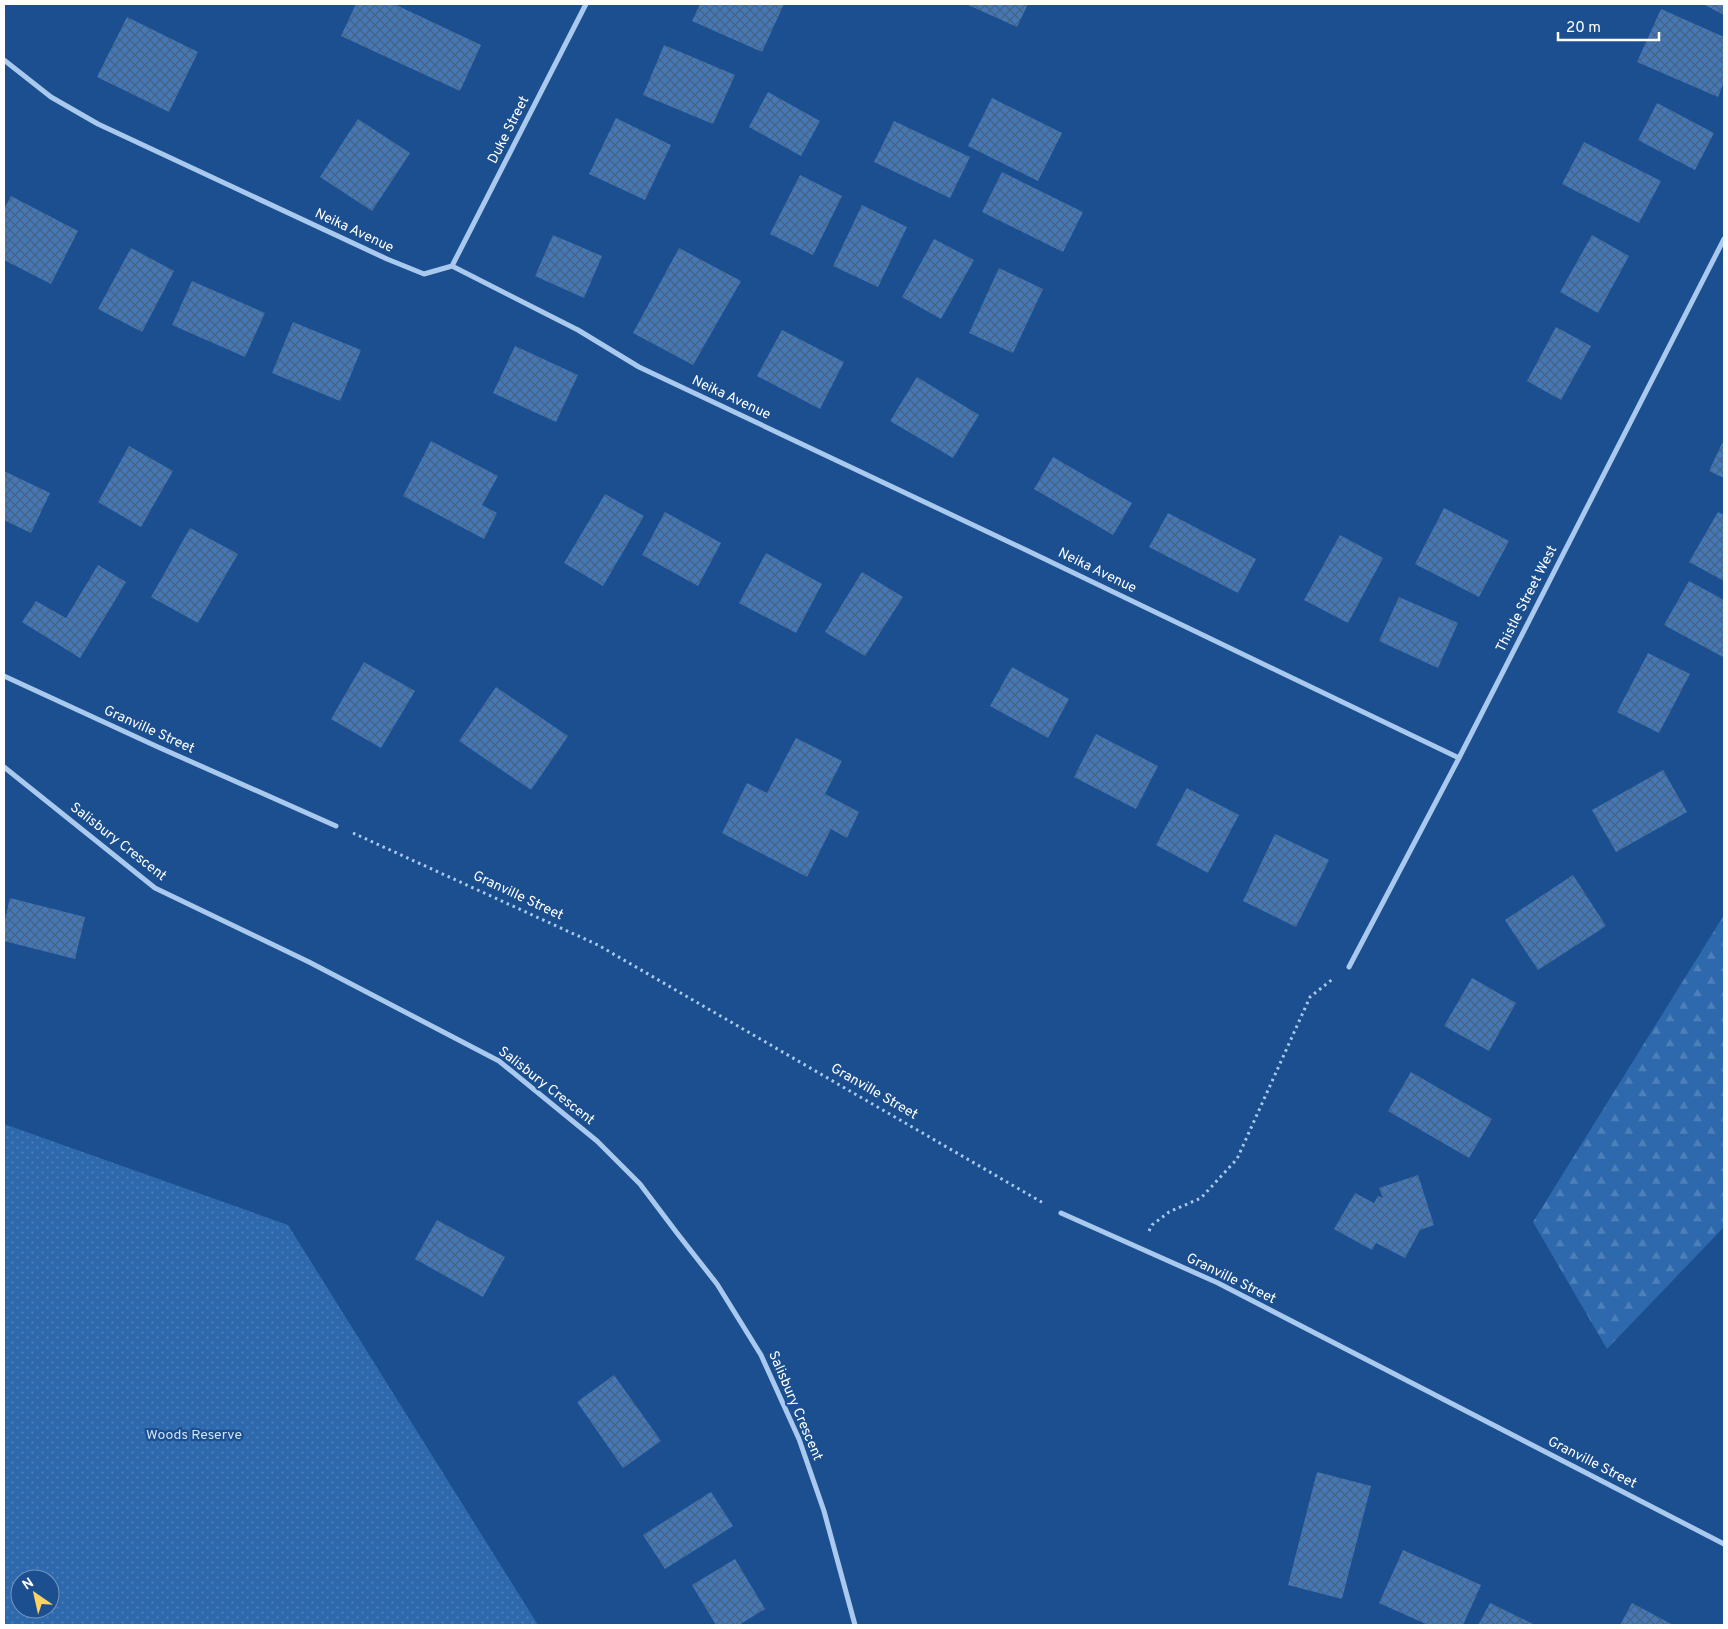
<svg xmlns="http://www.w3.org/2000/svg" width="1728" height="1629" font-family="Overpass,sans-serif">
<style>
.forest{fill:url(#forest-firs)}
.park{fill:url(#park-dots);fill-rule:evenodd}
.building{fill:url(#building-cross-hatch)}
.lines{fill:none;stroke-linecap:round;stroke-linejoin:round}
.path{stroke:#a9c9ee;stroke-width:3;stroke-dasharray:2.5 4;stroke-linecap:butt}
.street{stroke:#a9c9ee;stroke-width:5}
.labels{text-anchor:middle;dominant-baseline:central;stroke-width:4.5;stroke-linejoin:round;paint-order:stroke}
.street-label{font-size:14px;fill:#fff;stroke:#1b4f8f}
.park-label{font-size:14px;fill:#cfe3fa;stroke:#1b4f8f}
</style>
<defs>
<pattern id="forest-firs" width="22" height="20" patternUnits="userSpaceOnUse" patternTransform="scale(1.25)"><rect width="22" height="20" fill="#2e69ad"/><path d="M5 1l3.5 6h-7zM16 11l3.5 6h-7z" fill="#4d80b9"/></pattern>
<pattern id="park-dots" width="8" height="8" patternUnits="userSpaceOnUse" patternTransform="scale(1.25)"><rect width="8" height="8" fill="#2e69ad"/><path d="M2 2h.1M6 6h.1" fill="none" stroke="#4d80b9" stroke-width="1.8" stroke-linecap="round"/></pattern>
<pattern id="building-cross-hatch" width="8" height="8" patternUnits="userSpaceOnUse" patternTransform="scale(1.25)"><rect width="8" height="8" fill="#4478b7"/><path d="M0 0l8 8M0 8l8-8" fill="none" stroke="#486282"/></pattern>
</defs>
<rect width="100%" height="100%" fill="#1b4f8f"/>
<!-- forest -->
<path class="forest" d="M1724,915V1227L1607,1349L1533,1222Z"/>
<!-- park -->
<path class="park" d="M4,1124L288,1225L538,1625H4ZM20,1579H50V1609H20Z"/>
<!-- building -->
<path class="building" d="M356,4H394L481,45L460,91L341,36Z
M700,4H784L762,52L692,21Z
M966,4H1028L1017,27Z
M1703,4H1724V15Z
M1661,9L1724,37V82L1718,97L1637,62Z
M127,17L198,52L169,112L97,77Z
M664,45L735,75L713,124L643,95Z
M768,92L820,121L801,156L749,127Z
M992,98L1062,133L1038,181L968,146Z
M1657,103L1714,133L1695,170L1638,140Z
M616,118L671,145L645,200L589,174Z
M358,119L410,153L372,211L320,177Z
M894,121L970,157L950,198L874,162Z
M1584,142L1661,181L1639,223L1562,184Z
M1002,172L1083,212L1063,252L982,212Z
M800,175L842,196L813,255L770,234Z
M11,196L78,231L51,284L4,260V209Z
M862,205L907,227L878,287L833,266Z
M553,235L602,256L584,298L535,276Z
M1592,235L1629,256L1598,313L1560,292Z
M934,239L974,260L941,319L902,297Z
M131,248L174,271L142,332L98,309Z
M679,248L741,281L693,365L633,333Z
M999,268L1043,289L1013,353L969,333Z
M192,281L265,313L245,357L172,325Z
M293,322L361,350L340,401L272,373Z
M1556,327L1591,346L1561,400L1527,381Z
M782,330L844,362L820,409L757,376Z
M515,346L578,375L556,422L493,393Z
M917,377L979,415L953,458L890,421Z
M1724,439V478L1709,471Z
M431,441L498,476L482,505L497,513L484,539L403,496Z
M129,446L173,471L141,527L98,502Z
M1053,457L1132,503L1113,535L1034,489Z
M4,471L50,493L31,533L4,520Z
M605,494L644,516L603,586L564,563Z
M1444,508L1509,541L1479,597L1415,564Z
M665,512L721,543L698,586L642,555Z
M1718,512L1724,515V581L1689,562Z
M1168,513L1256,559L1238,593L1149,547Z
M190,528L238,554L198,623L151,597Z
M1340,535L1383,558L1348,623L1304,600Z
M766,553L822,584L796,633L739,603Z
M98,565L126,582L80,658L22,622L36,601L66,618Z
M862,572L903,597L865,656L825,632Z
M1689,581L1724,600V654L1723,657L1664,625Z
M1399,597L1458,623L1438,668L1379,641Z
M1648,653L1690,674L1659,733L1617,712Z
M364,662L415,691L381,748L331,719Z
M1012,667L1069,699L1048,738L990,706Z
M496,687L568,736L531,790L459,741Z
M1096,734L1158,766L1136,809L1074,777Z
M796,738L842,761L825,794L859,812L847,838L831,829L807,877L722,833L747,783L767,793Z
M1663,770L1687,812L1616,852L1592,810Z
M1187,788L1239,815L1208,873L1156,845Z
M1275,834L1329,860L1296,927L1243,901Z
M1573,875L1606,926L1538,970L1505,920Z
M10,898L85,917L75,959L4,941V924Z
M1472,978L1516,1003L1489,1051L1444,1026Z
M1411,1072L1492,1119L1469,1158L1388,1111Z
M1418,1175L1434,1225L1420,1230L1405,1258L1376,1243L1372,1250L1334,1229L1355,1193L1374,1203L1378,1196L1383,1198L1379,1188Z
M437,1220L505,1257L483,1297L415,1259Z
M614,1375L661,1441L623,1468L577,1402Z
M1317,1472L1371,1486L1342,1599L1288,1585Z
M711,1492L733,1526L665,1569L643,1535Z
M1403,1550L1481,1585L1463,1625H1428L1379,1603Z
M735,1559L765,1609L739,1625H716L692,1585Z
M1490,1603L1535,1625H1478Z
M1632,1603L1673,1625H1620Z"/>
<g class="lines">
<!-- path -->
<path class="path" d="M353,833L598,945L1045,1204
M1149,1231L1152,1225L1169,1212L1201,1198L1237,1159L1310,997L1334,978"/>
<!-- street -->
<path class="street" d="M4,60L51,97L98,124L387,259L424,274L452,266L578,330L639,367L1026,550L1459,758
M452,266L586,4
M4,676L158,747L336,826
M4,767L155,888L309,962L499,1061L597,1141L640,1184L677,1233L717,1284L761,1355L799,1439L824,1511L855,1625
M1349,967L1459,758L1724,239
M1061,1213L1218,1283L1724,1544"/>
</g>
<g class="labels">
<!-- street labels -->
<g class="street-label">
<text transform="translate(509 130) rotate(-63)">Duke Street</text>
<text transform="translate(354 231) rotate(25)">Neika Avenue</text>
<text transform="translate(731 398) rotate(25)">Neika Avenue</text>
<text transform="translate(1097 571) rotate(26)">Neika Avenue</text>
<text transform="translate(1527 599) rotate(-63)">Thistle Street West</text>
<text transform="translate(149 730) rotate(24)">Granville Street</text>
<text transform="translate(118 842) rotate(38)">Salisbury Crescent</text>
<text transform="translate(518 896) rotate(25)">Granville Street</text>
<text transform="translate(546 1086) rotate(38)">Salisbury Crescent</text>
<text transform="translate(874 1092) rotate(30)">Granville Street</text>
<text transform="translate(1231 1279) rotate(26)">Granville Street</text>
<text transform="translate(795 1406) rotate(67)">Salisbury Crescent</text>
<text transform="translate(1592 1463) rotate(27)">Granville Street</text>
</g>
<!-- park labels -->
<g class="park-label">
<text x="194" y="1435">Woods Reserve</text>
</g>
</g>
<!-- border -->
<rect width="1728" height="1629" fill="none" stroke="#ffffff" stroke-width="10"/>
<!-- north arrow -->
<g transform="translate(35 1594) rotate(326)"><circle r="24" fill="#1b4f8f" stroke="#7695bc"/>
<path d="M0-4L9 19L0 12L-9 19Z" fill="#ffd166"/>
<text y="-8" font-size="14" font-weight="bold" text-anchor="middle" fill="#ffffff">N</text>
</g>
<!-- scale -->
<path d="M1558 32v8h101v-8" fill="none" stroke="#ffffff" stroke-width="2.5"/>
<text x="1566" y="32" font-size="15" fill="#ffffff" stroke="#1b4f8f" stroke-width="4" paint-order="stroke">20 m</text>
</svg>
